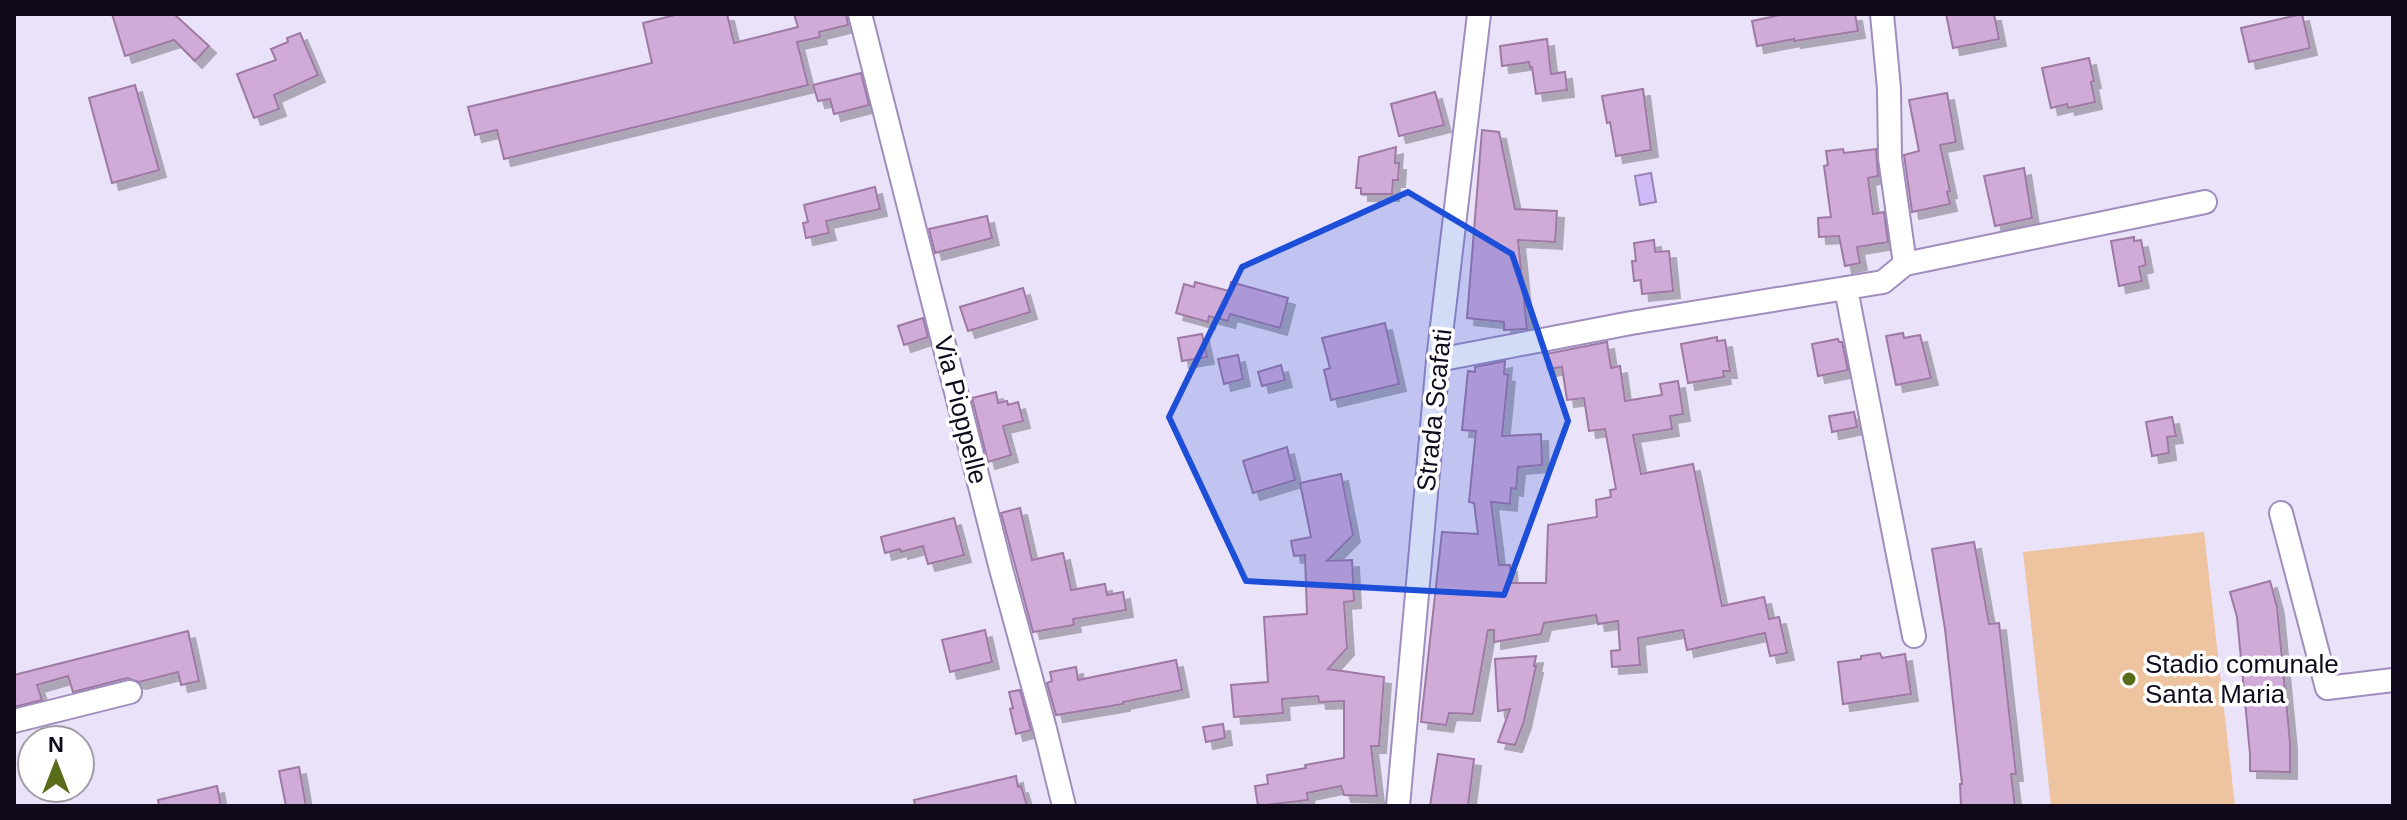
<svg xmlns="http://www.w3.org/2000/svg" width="2407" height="820" font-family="Helvetica,sans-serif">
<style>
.green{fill:#eec39f}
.water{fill:#d1baf8;stroke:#9785b6;stroke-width:2}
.building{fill:#d1abd7;stroke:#9d79a4;stroke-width:2;filter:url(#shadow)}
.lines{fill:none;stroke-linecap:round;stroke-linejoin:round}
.minor-casing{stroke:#9f8dbe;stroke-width:26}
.minor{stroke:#fff;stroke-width:22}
.marked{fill:#1d4ed8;fill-opacity:0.2;stroke:#1d4ed8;stroke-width:6;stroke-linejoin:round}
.poi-dot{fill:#596c19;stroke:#fff;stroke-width:3}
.labels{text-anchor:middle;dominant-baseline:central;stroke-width:7;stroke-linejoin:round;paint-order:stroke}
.street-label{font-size:26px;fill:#110a1c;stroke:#fff}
.poi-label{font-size:26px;fill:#110a1c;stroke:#fff;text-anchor:start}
</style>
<defs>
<filter id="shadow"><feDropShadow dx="7" dy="7" stdDeviation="0" flood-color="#0004"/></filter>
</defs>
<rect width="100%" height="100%" fill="#eae2f8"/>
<!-- green -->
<path class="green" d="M2204,532L2235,806H2051L2023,552Z"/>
<!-- water -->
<path class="water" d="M1651,173L1656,202L1640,205L1635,176Z"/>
<!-- building -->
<path class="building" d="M112,14H174L209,46L195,61L174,40L125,56Z
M679,14H727L734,43L798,27L794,14H846L848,25L819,32L820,37L797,42L808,85L504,159L497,130L475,135L468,107L652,63L643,23Z
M1785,14H1855L1858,31L1794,41V39L1757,46L1752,21Z
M1946,14H1994L1999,39L1953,48Z
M2302,14L2310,48L2249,62L2241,28Z
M300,33L318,75L274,95L279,109L254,118L237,74L276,60L271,49L288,42L287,38Z
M1547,39L1551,74L1565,72L1567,90L1536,94L1532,67L1530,68L1529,62L1502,66L1500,46Z
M2089,58L2094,81L2091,82L2095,102L2068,108L2067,104L2051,108L2042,68Z
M861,73L869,105L834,114L830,99L818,101L813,85Z
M135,85L159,170L112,183L89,98Z
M1643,89L1651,150L1616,156L1610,122L1607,123L1602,96Z
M1435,92L1444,125L1399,136L1391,104Z
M1947,93L1956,142L1940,145L1950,191L1947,192L1950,204L1912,212L1904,155L1919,151L1909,100Z
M1482,130L1499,132L1515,209L1557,211L1555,242L1518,240L1527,329L1504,330V322L1467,318Z
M1396,147L1395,163H1399L1398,180H1393L1392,194H1361V188H1356L1359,157Z
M1843,149L1844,153L1876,149L1878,176L1868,178L1873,214L1884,212L1888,242L1857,247L1860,263L1845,266L1839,236L1819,237L1818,218L1831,217L1824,166L1828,165L1826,151Z
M2024,168L2032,218L1995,226L1984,176Z
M875,187L880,209L826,221L829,233L806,238L803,223L808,222L804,205Z
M987,216L992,238L935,253L929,229Z
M2134,237V241L2141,240L2146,265L2139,267L2142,281L2119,286L2111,241Z
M1654,240L1655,252L1669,251L1673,291L1642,294L1641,280L1634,281L1632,261H1636L1634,243Z
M1195,282L1229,291L1231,282L1288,298L1280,328L1230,314L1228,321L1209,316L1208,322L1176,313L1184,284L1194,287Z
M1023,288L1030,312L968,331L960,307Z
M923,318L928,337L904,345L898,326Z
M1385,323L1399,384L1331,400L1324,370L1330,368L1322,338Z
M1903,333L1904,338L1920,335L1931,378L1896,385L1886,336Z
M1202,334L1207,357L1182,361L1178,338Z
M1717,337V341L1725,340L1730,371H1723L1724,377L1688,383L1681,344Z
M1838,339L1839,342H1842L1848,370L1818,376L1812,344Z
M1607,342L1611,368L1620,366L1625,401L1662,395L1660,384L1678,381L1683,414L1670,416L1672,429L1633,435L1641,474L1693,464L1722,606L1764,597L1769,619L1779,617L1787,653L1770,656L1765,633L1687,650L1683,630L1638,638L1640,665L1612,667L1611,651L1620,650L1618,621L1598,624L1596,615L1544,623L1541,634L1494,642V630H1488L1473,714L1449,713L1446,725L1421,722L1442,532L1478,534L1474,503L1469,502L1476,431L1462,430L1468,371L1475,372V367L1505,361L1504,374L1508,375L1502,436L1541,434L1542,465L1518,467L1516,489L1511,488L1510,504L1491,502L1499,565H1510L1511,583H1546L1548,525L1597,517L1596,500L1611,497L1610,490L1616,489L1605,429L1589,431L1584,398L1567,400L1562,367L1548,369L1546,354Z
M1238,355L1243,379L1224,384L1218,359Z
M1281,365L1285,380L1262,386L1258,372Z
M996,392L998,403L1007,401L1008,405L1018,402L1023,421L1003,426L1011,455L988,462L972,398Z
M1854,412L1857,427L1832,432L1829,416Z
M2172,417L2176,436L2167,437L2169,453L2152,456L2146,422Z
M1287,447L1295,480L1253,493L1243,461Z
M1341,474L1353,535L1327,561L1352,560L1354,601L1344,602L1347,648L1328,669L1384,677L1379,746H1371L1377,796L1344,795L1341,786L1307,793L1308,800L1258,806L1255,786L1268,784L1267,775L1306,768L1305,765L1344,758V701L1319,702L1318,696L1282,699L1283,713L1234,717L1231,685L1268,682L1264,617L1307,614L1305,555L1294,556L1291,541L1311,537L1300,483Z
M1020,508L1032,560L1063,553L1071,590L1105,584L1107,595L1123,592L1126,610L1073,619L1074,625L1033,632L1001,513Z
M954,518L964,555L928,564L923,546L901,552L900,549L885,553L881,537Z
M1974,542L1989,624L1999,623L2016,774H2011L2015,806H1961L1960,784H1962L1945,629L1932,549Z
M2270,581L2277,607L2290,742V772L2250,771V754L2237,617L2230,592Z
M985,630L992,662L950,672L942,640Z
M188,631L199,681L181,685L178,672L139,682L127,678L73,692L68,676L37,685L42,700L14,707V675Z
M1880,653L1882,658L1905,654L1911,694L1843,704L1838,662L1861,659V656Z
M1536,656L1534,666H1536L1524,721L1515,745L1498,742L1510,709L1498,711L1495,659Z
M1176,660L1182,690L1123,702V704L1056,715L1047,683L1052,681L1050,672L1076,667L1078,680Z
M1020,690L1031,730L1016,734L1010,709L1013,708L1009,692Z
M1223,724L1225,738L1206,742L1203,727Z
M1438,754L1474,759L1468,806H1430Z
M299,767L306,806H286L279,771Z
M1016,776L1018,787L1021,786L1027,806H915L914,800Z
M217,786L221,806H159L158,800Z"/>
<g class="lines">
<!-- minor casing -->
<g class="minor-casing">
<path id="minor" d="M860,14L1001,569L1045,729L1064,806
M1905,264L2205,202
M1846,289L1914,636
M1438,360L1631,323L1883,282L1905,264L1890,158L1889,89L1882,14
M2281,513L2327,688L2393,680
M14,721L130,692
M1398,806L1438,360L1479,14"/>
</g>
<!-- minor -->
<use href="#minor" class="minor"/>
</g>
<!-- marked area -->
<path class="marked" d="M1408,192L1512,254L1568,421L1504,595L1246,581L1169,417L1242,267Z"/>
<!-- markers -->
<circle class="poi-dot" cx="2129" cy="679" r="8"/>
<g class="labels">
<!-- street labels -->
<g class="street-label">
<text transform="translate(961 410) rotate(76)">Via Pioppelle</text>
<text transform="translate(1434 410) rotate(-84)">Strada Scafati</text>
</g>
<!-- poi labels -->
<g class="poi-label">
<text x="2145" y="664">Stadio comunale<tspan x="2145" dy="30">Santa Maria</tspan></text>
</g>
</g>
<!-- border -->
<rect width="2407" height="820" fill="none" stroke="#110a1c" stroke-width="32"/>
<!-- north arrow -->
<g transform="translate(56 764)"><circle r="38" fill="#ffffff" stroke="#a09da4" stroke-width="2"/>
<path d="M0-6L14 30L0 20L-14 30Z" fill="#596c19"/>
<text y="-12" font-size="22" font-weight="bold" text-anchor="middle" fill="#110a1c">N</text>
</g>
</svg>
